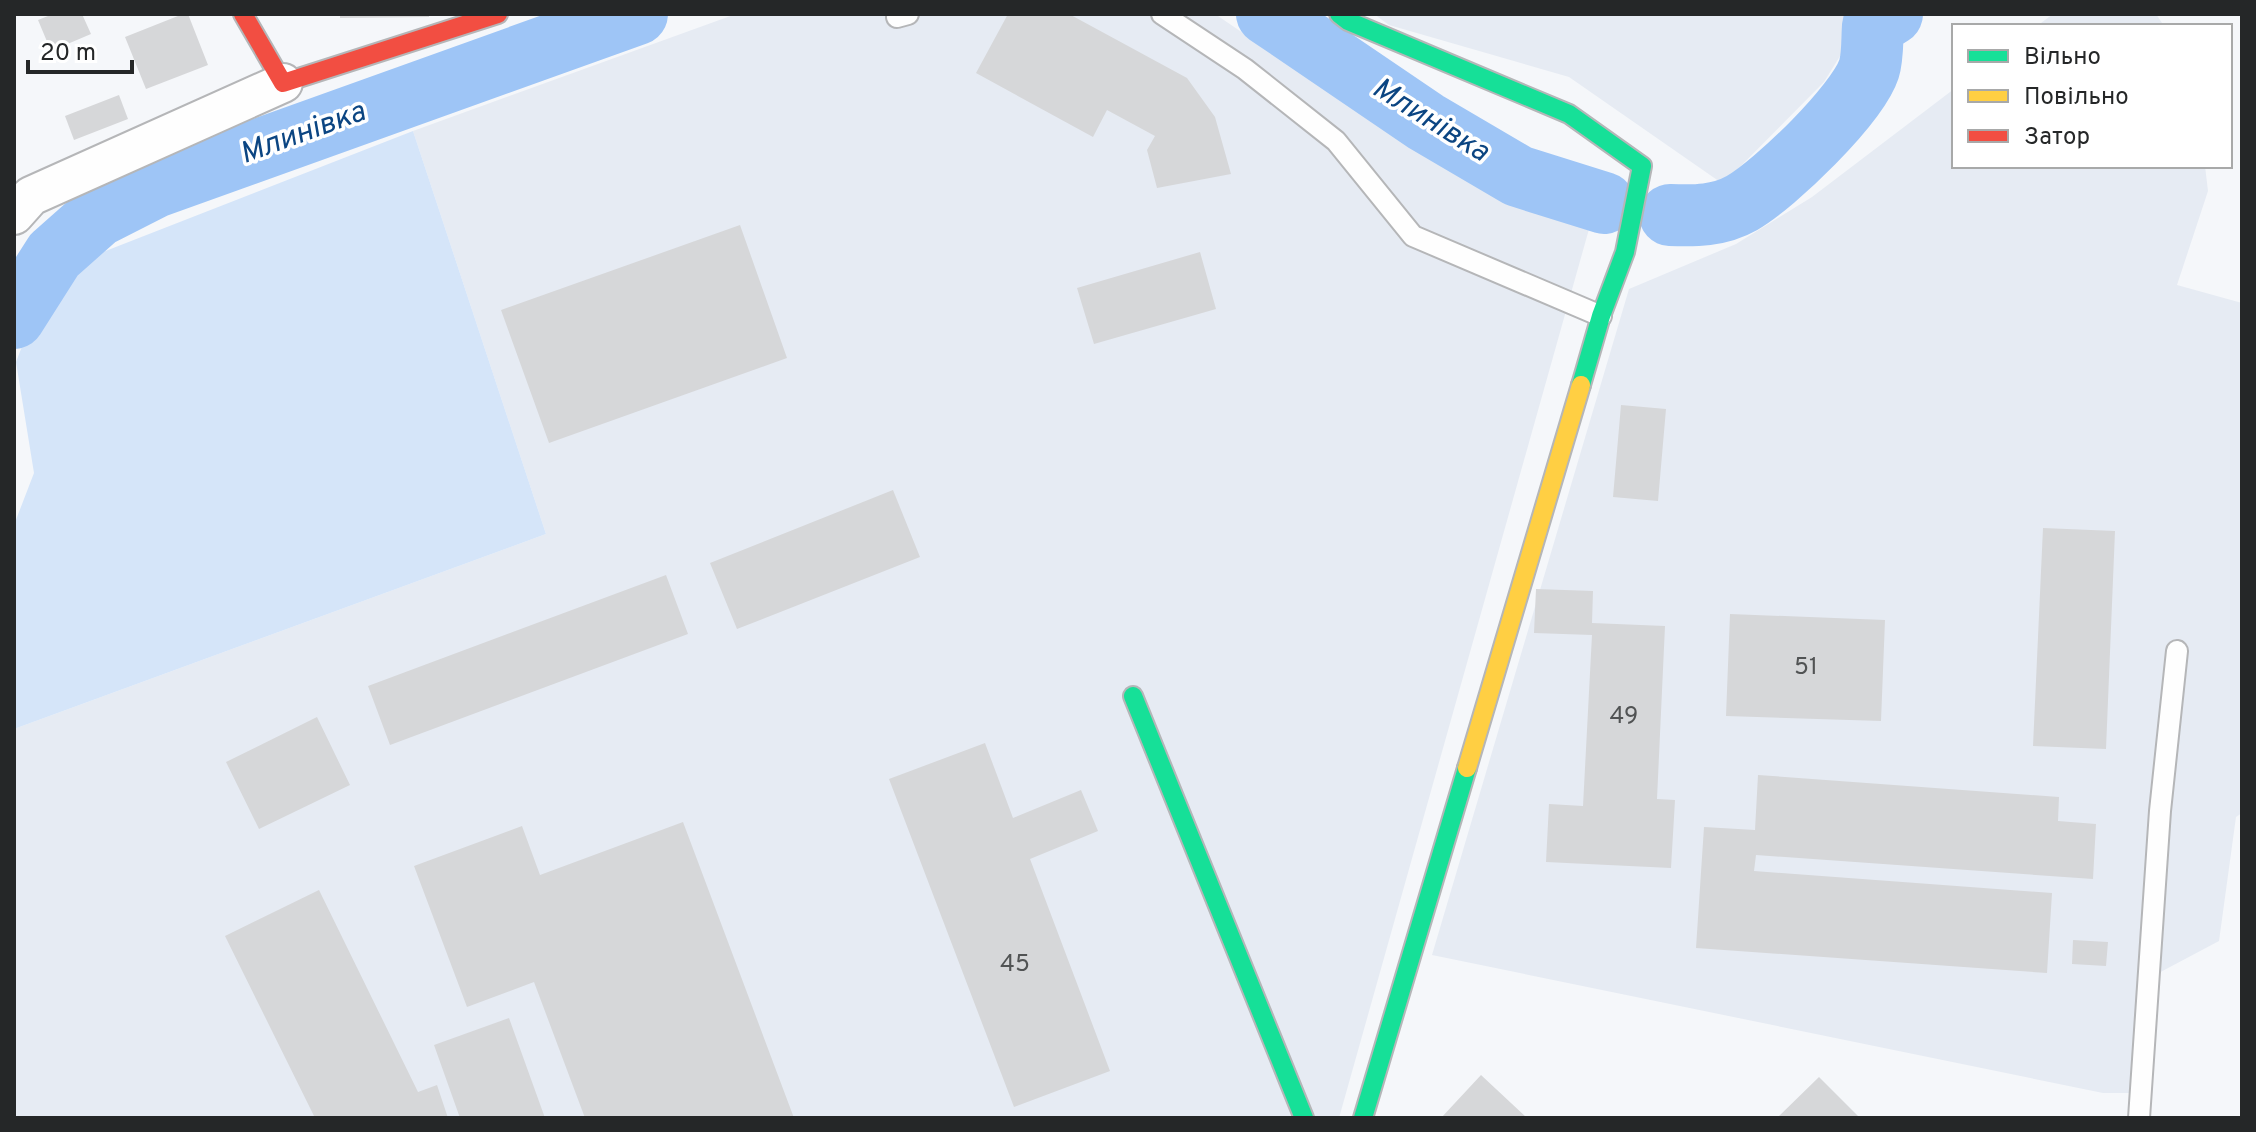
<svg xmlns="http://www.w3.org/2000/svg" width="2256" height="1132" font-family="Overpass,sans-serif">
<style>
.built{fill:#e6ebf3}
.green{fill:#d5e5f9}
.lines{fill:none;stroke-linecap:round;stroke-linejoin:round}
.river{stroke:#9ec5f6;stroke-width:62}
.building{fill:#d6d7d9}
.lane-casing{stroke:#b5b6b8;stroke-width:24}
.street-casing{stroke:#b5b6b8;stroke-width:42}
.fast-casing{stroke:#b5b6b8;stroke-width:22}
.slow-casing{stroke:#b5b6b8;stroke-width:22}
.jam-casing{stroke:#b5b6b8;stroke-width:22}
.lane{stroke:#fefefe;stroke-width:20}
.street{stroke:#fefefe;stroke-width:38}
.fast{stroke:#16e098;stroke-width:18}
.slow{stroke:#ffcf43;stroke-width:18}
.jam{stroke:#f24e42;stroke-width:18}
.labels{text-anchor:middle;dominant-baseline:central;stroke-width:7;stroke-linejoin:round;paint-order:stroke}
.number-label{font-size:24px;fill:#515354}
.water-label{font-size:30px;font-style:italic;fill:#0b4582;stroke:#fff}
</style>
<rect width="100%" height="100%" fill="#f5f7fa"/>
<!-- built -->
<path class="built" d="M736,14H1215L1405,143L1591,222L1339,1118H14V729L546,534L413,131Z
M1374,14H1866L1824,82L1723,184L1569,77L1389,25Z
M2053,14H2156L2164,26H2037Z
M1954,89V166H2205L2208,191L2177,285L2242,303V813L2236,817L2219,941L2153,976L2151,1093H2103L1432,955L1629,289L1736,244L1812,197Z"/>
<!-- green -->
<path class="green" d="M413,131L546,534L14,729V525L34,473L16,362L39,302L85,259Z"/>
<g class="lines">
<!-- river -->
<path class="river" d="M1267,14L1426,122L1518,176L1604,203
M1670,215C1695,216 1719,216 1742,203C1775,184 1857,105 1869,69C1873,56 1872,39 1873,26L1892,14
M14,318L54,255L98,216L155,187L637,14"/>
</g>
<!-- building -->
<path class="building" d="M53,14H82L91,34L51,51L38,20Z
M183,14H188L208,65L146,89L125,37Z
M340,14H429V17L340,18Z
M1008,14H1069L1187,78L1215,117L1231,174L1157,188L1147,150L1155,136L1107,110L1093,137L976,73Z
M119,95L128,119L74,140L65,116Z
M740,225L787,358L549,443L501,310Z
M1200,252L1216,309L1094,344L1077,288Z
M1621,405L1666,409L1658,501L1613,497Z
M893,490L920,557L737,629L710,563Z
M2043,528L2115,531L2106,749L2033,746Z
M666,575L688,634L390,745L368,686Z
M1536,589L1593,591L1592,623L1665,626L1657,799L1675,800L1671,868L1546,862L1549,804L1583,806L1592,635L1534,633Z
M1730,614L1885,620L1881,721L1726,716Z
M317,717L350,785L259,829L226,762Z
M985,743L1013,818L1081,790L1098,831L1030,859L1110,1071L1014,1107L889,779Z
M1758,775L2059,797L2058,821L2096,824L2093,879L1756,855L1754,871L2052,893L2047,973L1696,948L1704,827L1755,830Z
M683,822L794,1118H585L534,982L467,1007L414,866L522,826L540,875Z
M319,890L418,1092L437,1085L448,1118H315L225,936Z
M2073,940L2108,942L2106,966L2072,964Z
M509,1018L545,1118H460L434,1045Z
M1481,1075L1527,1118H1441Z
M1819,1077L1860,1118H1777Z"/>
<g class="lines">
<!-- lane casing -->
<g class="lane-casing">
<path id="lane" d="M1162,14L1245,69L1336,141L1413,236L1601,316
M897,17L908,14
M2139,1118L2160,811L2177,651"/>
</g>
<!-- street casing -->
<g class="street-casing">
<path id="street" d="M14,215L31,196L283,83"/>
</g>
<!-- fast casing -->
<g class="fast-casing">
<path id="fast" d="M1339,14L1348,21L1569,114L1642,166L1625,252L1601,316L1581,385
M1133,696L1304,1118
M1363,1118L1467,768"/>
</g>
<!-- slow casing -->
<g class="slow-casing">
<path id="slow" d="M1467,768L1581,385"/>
</g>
<!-- jam casing -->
<g class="jam-casing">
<path id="jam" d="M243,14L283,83L498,14"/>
</g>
<!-- lane -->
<use href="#lane" class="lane"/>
<!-- street -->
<use href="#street" class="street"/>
<!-- fast -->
<use href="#fast" class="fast"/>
<!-- slow -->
<use href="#slow" class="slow"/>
<!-- jam -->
<use href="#jam" class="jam"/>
</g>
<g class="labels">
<!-- number labels -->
<g class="number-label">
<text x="1806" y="668">51</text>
<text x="1624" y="717">49</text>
<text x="1015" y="965">45</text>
</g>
<!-- water labels -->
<g class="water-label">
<text transform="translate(1430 121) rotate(32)">Млинівка</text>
<text transform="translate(303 134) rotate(-20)">Млинівка</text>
</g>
</g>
<!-- border -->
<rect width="2256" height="1132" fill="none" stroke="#252728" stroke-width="32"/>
<!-- legend -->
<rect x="1952" y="24" width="280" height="144" fill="#ffffff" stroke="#a8a9a9" stroke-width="2"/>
<rect x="1968" y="50" width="40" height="12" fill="#16e098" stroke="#a8a9a9" stroke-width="2"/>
<text x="2024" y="64" font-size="24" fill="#252728">Вільно</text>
<rect x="1968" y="90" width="40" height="12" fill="#ffcf43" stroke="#a8a9a9" stroke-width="2"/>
<text x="2024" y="104" font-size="24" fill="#252728">Повільно</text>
<rect x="1968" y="130" width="40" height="12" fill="#f24e42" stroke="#a8a9a9" stroke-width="2"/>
<text x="2024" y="144" font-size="24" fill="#252728">Затор</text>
<!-- scale -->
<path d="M28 60v12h104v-12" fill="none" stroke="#252728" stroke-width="4"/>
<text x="40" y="60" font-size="24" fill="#252728" stroke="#ffffff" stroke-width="6" paint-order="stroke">20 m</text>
</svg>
